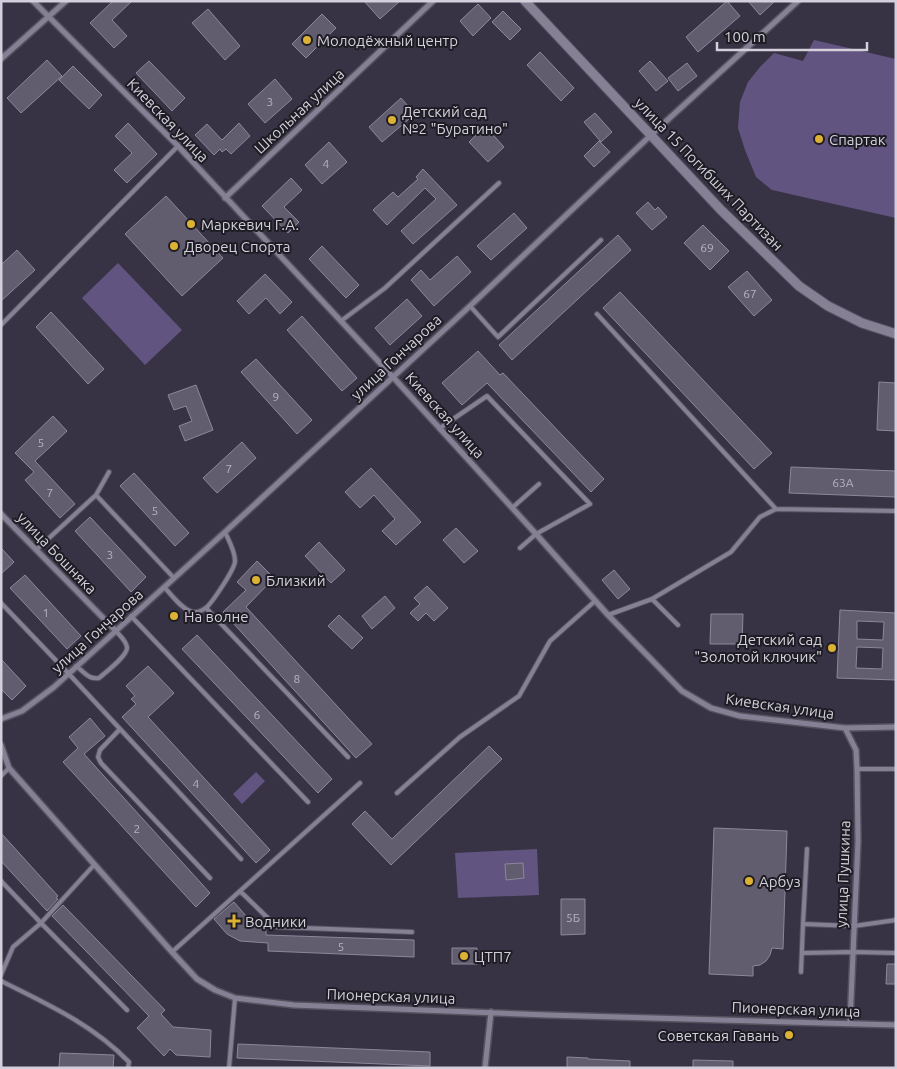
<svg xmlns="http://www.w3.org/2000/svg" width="897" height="1069" font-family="Ubuntu,sans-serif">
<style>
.green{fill:#625480}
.building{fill:#625c6f;stroke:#8d879b;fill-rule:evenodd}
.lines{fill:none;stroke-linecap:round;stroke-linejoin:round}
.service-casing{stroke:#55515f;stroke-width:6}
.minor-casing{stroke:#55515f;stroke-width:8}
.tertiary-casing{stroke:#55515f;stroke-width:11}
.service{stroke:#868094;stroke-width:4}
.minor{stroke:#868094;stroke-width:5}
.tertiary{stroke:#868094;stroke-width:9}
.poi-dot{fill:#ddb133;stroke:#1e1c24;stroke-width:2}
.labels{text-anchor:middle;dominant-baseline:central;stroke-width:4;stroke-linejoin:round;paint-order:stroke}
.number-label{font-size:12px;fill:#b7b3c0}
.poi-label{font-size:15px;fill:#d3d0db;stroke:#1e1c24;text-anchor:start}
.street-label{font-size:15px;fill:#d3d0db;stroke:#1e1c24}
</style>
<rect width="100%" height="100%" fill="#383344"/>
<!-- green -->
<path class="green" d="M814,40L896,59V218L772,190L756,177L745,150L738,128L740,102L748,82L760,67L774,53L803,61Z
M118,263L182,330L145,365L82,298Z
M256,772L265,781L242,804L233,794Z
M537,849L539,895L458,898L455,853Z"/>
<!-- building -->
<path class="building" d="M113,1H132L112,20L127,36L114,48L90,23Z
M364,1H400L380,19Z
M727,1L740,16L698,52L686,37Z
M748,1H775L760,15Z
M478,4L491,18L473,36L460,21Z
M208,9L240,46L225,60L192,23Z
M503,11L521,29L510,40L492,22Z
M322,14L336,28L306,58L292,44Z
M540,52L574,88L561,101L527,65Z
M47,60L62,76L21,113L7,98Z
M149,61L185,98L172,111L136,73Z
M650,61L668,81L656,91L639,71Z
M687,63L697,76L678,91L668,78Z
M73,66L102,95L89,109L59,80Z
M275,79L292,99L265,123L248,104Z
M401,98L415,114L382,142L369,127Z
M595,113L612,132L601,142L584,122Z
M128,123L157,154L127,183L114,170L132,153L115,136Z
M239,123L250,136L231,154L226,149L222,152L220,149L214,155L195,135L207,124L222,140Z
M485,126L504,147L488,162L469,142Z
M599,141L610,152L594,167L584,156Z
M329,142L347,162L322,184L305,165Z
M423,169L457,205L413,244L401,231L436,199L425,188L387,225L373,210L393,192L398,197L418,179L416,177Z
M291,178L302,190L284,207L299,222L288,233L262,206Z
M166,196L223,258L182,296L125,234Z
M648,202L655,210L658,207L667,217L652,230L636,213Z
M514,213L527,228L491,260L477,246Z
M703,225L729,251L710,270L684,243Z
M618,235L631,250L512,360L499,345Z
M322,246L359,285L346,298L309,259Z
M17,250L35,270L1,301V265Z
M457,256L471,272L434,306L411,280L421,270L430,280Z
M747,271L772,300L754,316L728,287Z
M265,274L292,302L280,314L266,298L249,314L237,301Z
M620,292L772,453L754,469L603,308Z
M407,299L422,316L390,345L375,328Z
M51,312L104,369L88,384L36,327Z
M302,316L357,378L342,391L287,330Z
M478,351L500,375L503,373L604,479L591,492L487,383L462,405L442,383Z
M256,359L312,420L297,434L241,372Z
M879,382L896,383V431L877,430Z
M196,385L213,430L185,441L179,426L192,421L186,406L174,410L168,395Z
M53,416L67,431L35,461L75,504L60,518L25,480L34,472L15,453Z
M242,442L256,458L217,493L203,478Z
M791,467L896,471V497L789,493Z
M371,468L421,522L396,545L382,531L395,519L374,495L360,508L345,492Z
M134,473L189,533L175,546L120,486Z
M90,517L146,577L131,592L75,531Z
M456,528L478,551L464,563L443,540Z
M319,542L345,570L331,583L305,556Z
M1,548L14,562L1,574Z
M257,561L274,578L246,607L372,744L356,758L223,612L246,590L237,582Z
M614,570L630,589L618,599L602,580Z
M25,575L81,636L67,649L10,588Z
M427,586L448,608L434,621L426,613L418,621L410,613L420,604L414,598Z
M385,596L395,608L372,629L362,616Z
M840,610L896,613V680L837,678ZM857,621L884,622L883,640L857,639ZM857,647L883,648L882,669L856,668Z
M711,614H743L742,644H710Z
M339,615L363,638L352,649L328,626Z
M197,635L332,779L318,793L182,649Z
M1,659L26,686L12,700L1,689Z
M148,666L174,693L148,717L270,850L256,863L122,717L136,704L131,699L135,696L126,686Z
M90,718L105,736L84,754L210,893L196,907L63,762L78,748L69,737Z
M489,746L502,759L391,865L352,824L365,811L392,839Z
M714,828L787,831L783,949L772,948L770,955L766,961L760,965L753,966V976L709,974Z
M1,833L58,896L56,898L58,899L47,911L1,861Z
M523,863L524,878L506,880L505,864Z
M561,899H585V934L561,935Z
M234,902L253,924L266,925V935L414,940V957L268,951V943L240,941L227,934L214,919Z
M63,905L165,1010L161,1014L173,1027L211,1030L210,1057L176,1055L170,1049L164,1056L137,1028L149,1016L52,916Z
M452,948H477V964H452Z
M887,964H896V984H886Z
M238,1044L430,1052V1066L237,1058Z
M60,1053L114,1055L113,1068H59Z
M567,1057L588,1058V1059L630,1061V1068H567Z
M693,1060L733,1061V1068H693Z"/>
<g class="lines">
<!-- service casing -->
<g class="service-casing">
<path id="service" d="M470,306L498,337L601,240
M597,314L776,509L896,511
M341,321L385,288L499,183
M1,325L178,146
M440,428L487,396L590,504L536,534L520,548
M96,495L174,578
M512,508L539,484
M36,550L96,495L109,472
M164,587C171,594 183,611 193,612C197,613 203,610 207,607C213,601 235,569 235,561C235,551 229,541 225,532
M652,599L678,625
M1,603L68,673L241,859
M206,608L348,757
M608,615L652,599L731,552L760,517L776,509
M131,616L308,802
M76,666C84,672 89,680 99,678C106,672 127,656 127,648C127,641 119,635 115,630
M120,729L100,750L98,757L101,763L210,878
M857,769H896
M1,776L9,768
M397,793L460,737L519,696L550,641L595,601
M94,865L41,923L127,1010
M1,881L41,923L13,947L1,975
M240,891L360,783
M803,924L807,849
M172,952L240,891L277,927L412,932
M802,953L853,952L896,953
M801,972L803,924L854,926L896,920
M1,981C47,1004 92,1024 129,1062L128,1068
M229,1068L235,998"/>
</g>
<!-- minor casing -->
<g class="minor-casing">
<path id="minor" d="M33,1L178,146L393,377L536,534L608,615L682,691L711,708L740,716L845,728L896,727
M1,59L66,1
M225,198L433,1
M1,514L115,630
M1,719L22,711L54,687L225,532L470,306L651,135L798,1
M845,728L856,750L857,769L858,841L850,1023
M1,745L9,768L172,952L197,979L215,990L235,998L294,1005L548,1015L896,1025
M485,1068L491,1012"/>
</g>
<!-- tertiary casing -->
<g class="tertiary-casing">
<path id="tertiary" d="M525,1L721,210L799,286L828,306L862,323L896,334"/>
</g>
<!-- service -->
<use href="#service" class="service"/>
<!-- minor -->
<use href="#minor" class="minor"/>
<!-- tertiary -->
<use href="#tertiary" class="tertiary"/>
</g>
<!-- markers -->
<g class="poi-dot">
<circle cx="307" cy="40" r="5"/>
<circle cx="392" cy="120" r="5"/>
<circle cx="819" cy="139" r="5"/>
<circle cx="191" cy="224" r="5"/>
<circle cx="174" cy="246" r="5"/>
<circle cx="256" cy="580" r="5"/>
<circle cx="174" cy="616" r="5"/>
<circle cx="832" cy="648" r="5"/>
<circle cx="749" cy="881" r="5"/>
<path d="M231.5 913.5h5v5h5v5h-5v5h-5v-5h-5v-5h5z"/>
<circle cx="464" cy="956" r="5"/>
<circle cx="789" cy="1035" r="5"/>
</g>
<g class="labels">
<!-- number labels -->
<g class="number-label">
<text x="270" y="101">3</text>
<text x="326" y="163">4</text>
<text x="707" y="247">69</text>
<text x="750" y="293">67</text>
<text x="276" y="396">9</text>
<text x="41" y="442">5</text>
<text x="229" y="468">7</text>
<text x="843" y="482">63А</text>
<text x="50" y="492">7</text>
<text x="155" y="510">5</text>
<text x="110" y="554">3</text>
<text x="46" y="612">1</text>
<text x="297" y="678">8</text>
<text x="257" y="714">6</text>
<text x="196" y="783">4</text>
<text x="137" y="828">2</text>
<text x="573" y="917">5Б</text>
<text x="341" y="946">5</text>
</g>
<!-- poi labels -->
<g class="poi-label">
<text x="317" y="40">Молодёжный центр</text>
<text x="402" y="111">Детский сад<tspan x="402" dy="17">№2 "Буратино"</tspan></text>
<text x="829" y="139">Спартак</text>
<text x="201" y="224">Маркевич Г.А.</text>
<text x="184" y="246">Дворец Спорта</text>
<text x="266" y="580">Близкий</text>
<text x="184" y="616">На волне</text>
<text x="822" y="639" text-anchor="end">Детский сад<tspan x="822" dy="17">"Золотой ключик"</tspan></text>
<text x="759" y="881">Арбуз</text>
<text x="245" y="921">Водники</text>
<text x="474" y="956">ЦТП7</text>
<text x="779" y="1035" text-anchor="end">Советская Гавань</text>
</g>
<!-- street labels -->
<g class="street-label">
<text transform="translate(299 111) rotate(-43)">Школьная улица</text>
<text transform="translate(168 120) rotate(46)">Киевская улица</text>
<text transform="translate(709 174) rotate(46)">улица 15 Погибших Партизан</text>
<text transform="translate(396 357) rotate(-43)">улица Гончарова</text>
<text transform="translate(445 415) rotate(48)">Киевская улица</text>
<text transform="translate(57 553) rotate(46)">улица Бошняка</text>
<text transform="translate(97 631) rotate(-42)">улица Гончарова</text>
<text transform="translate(780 706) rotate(8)">Киевская улица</text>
<text transform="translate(843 874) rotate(-88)">улица Пушкина</text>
<text transform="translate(391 996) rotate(2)">Пионерская улица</text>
<text transform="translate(796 1009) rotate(2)">Пионерская улица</text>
</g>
</g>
<!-- border -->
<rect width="897" height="1069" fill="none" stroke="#d3d0db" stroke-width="5"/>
<!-- scale -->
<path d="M717 42v8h150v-8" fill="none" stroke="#d3d0db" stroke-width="2.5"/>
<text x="724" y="42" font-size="15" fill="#d3d0db" stroke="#1e1c24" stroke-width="4" paint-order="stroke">100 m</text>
</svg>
